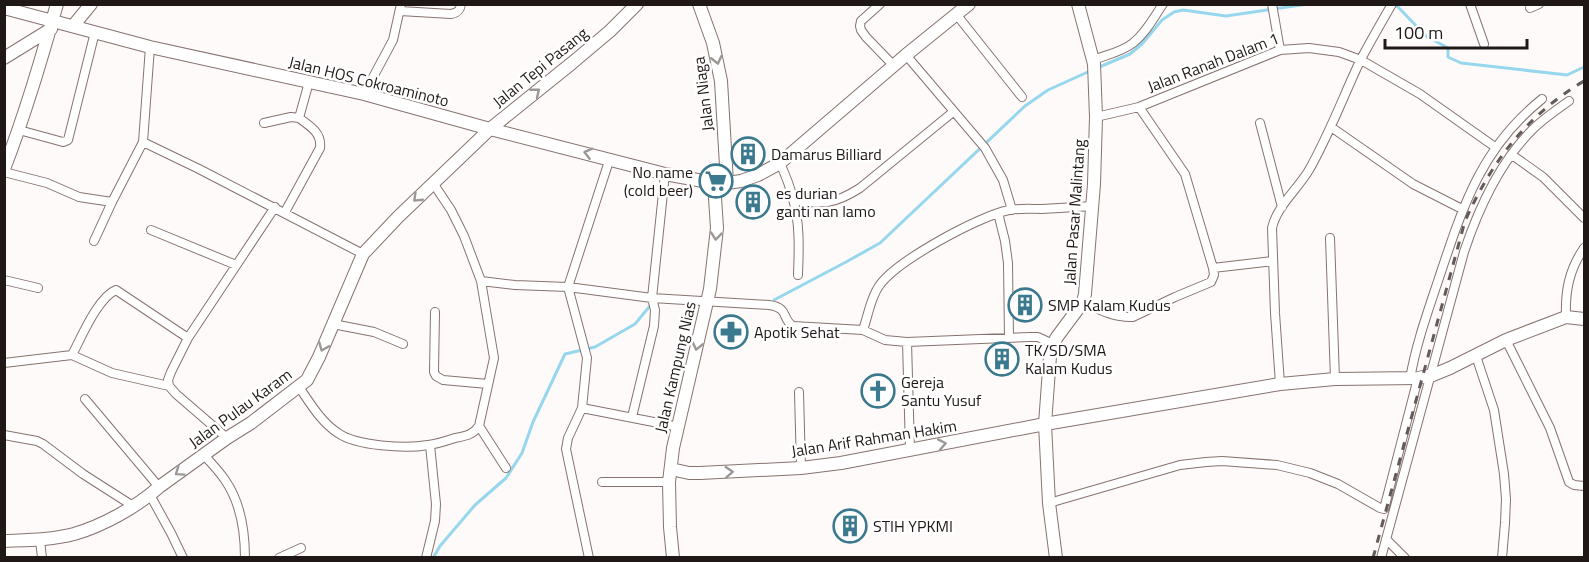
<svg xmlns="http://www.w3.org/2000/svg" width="1589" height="562" font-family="'Titillium Web',sans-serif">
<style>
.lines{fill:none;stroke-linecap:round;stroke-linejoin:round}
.stream{stroke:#96d7ee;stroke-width:3}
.street-casing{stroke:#86736f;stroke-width:10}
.secondary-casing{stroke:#86736f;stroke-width:14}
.primary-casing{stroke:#86736f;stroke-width:14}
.street{stroke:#fff;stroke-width:8}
.secondary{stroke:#fff;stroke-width:12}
.primary{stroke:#fff;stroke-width:12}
.rail{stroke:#625b5a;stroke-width:3;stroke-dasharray:8 8;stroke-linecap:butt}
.oneway{stroke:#9b9797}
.labels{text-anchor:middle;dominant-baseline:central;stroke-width:5;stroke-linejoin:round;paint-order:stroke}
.street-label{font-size:16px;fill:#201817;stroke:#fff}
.poi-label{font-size:16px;fill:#201817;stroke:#fff;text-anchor:start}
</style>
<rect width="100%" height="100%" fill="#fefaf9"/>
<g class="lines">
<!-- stream -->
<path class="stream" d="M1394,5L1398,7L1426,36L1448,48V57L1461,63L1567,75L1584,67
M1097,68L1130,54L1142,44L1162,20L1174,12L1183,10L1226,16L1308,4
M774,300L846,262L880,243L1025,106L1048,90L1090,71
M433,558L440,546L475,505L506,478L522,453L533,422L565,354L595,347L635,324L649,307"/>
<!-- street casing -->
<g class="street-casing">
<path id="street" d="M880,4L861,21L860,26L861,30L866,37L894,66
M1272,4L1280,50
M1470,4L1484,44
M1530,8L1539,4
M400,11L451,14C457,13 460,11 461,4
M956,14L1022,97
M906,55L985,148L1003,180L1012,210
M1093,60C1106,55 1122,52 1133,43C1146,33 1154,17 1163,4
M364,94L393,40L401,4
M1096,117L1139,107L1280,50L1309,48L1339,52L1361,60L1420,94L1495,147
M264,123L291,117L299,118L309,82
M1260,123L1282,207
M1331,127L1413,184L1462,209
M19,130L63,142L68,140L95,32
M143,142L199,169L363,254
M1512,155L1543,177L1584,218
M780,163C785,174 790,186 793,199C800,222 799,250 798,275
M4,172L47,183L79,197L112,202
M794,200C822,205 835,204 860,188L953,112
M285,212L320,148C322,133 310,126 299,118
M998,213L1005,241L1008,263L1009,338
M151,230L236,265
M1330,238L1335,379
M94,241L112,202L143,142L150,47
M1213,268L1273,261
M4,280L38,288
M481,281L515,285L568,287L652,298L769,305C790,308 781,319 793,326L863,330L885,340L907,342L1030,337H1038L1053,344
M1083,302C1098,309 1114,318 1133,317L1175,297L1211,282L1214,275L1213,268L1185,174L1139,107
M435,312L434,372L436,376L443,380L488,384
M1566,317C1565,291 1569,270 1584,248
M333,324L374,332L403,344
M863,330C868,316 870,299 879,286C896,261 979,216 1009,210C1020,208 1031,209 1042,209C1059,208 1076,207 1093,206
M1506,340L1550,428L1569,482L1574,485L1584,486
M907,342L910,450
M72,355C81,338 98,297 116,290L188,338
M1476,356L1494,410L1504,474L1506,499L1505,523L1502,558
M4,363L72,355L112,373L169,386
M1410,379C1416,344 1428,311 1439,278C1463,206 1481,148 1542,99
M1280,384L1275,313L1272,228C1277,206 1297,190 1309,170C1329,135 1343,97 1360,61C1370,42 1381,23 1392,4
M299,387C310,403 321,422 338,433C356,446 406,449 428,445C437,444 446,441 455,438C465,436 473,435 479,426L494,358L481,281L464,236L451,210L433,183
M799,392L801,468
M85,399L159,487
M582,408L679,427
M632,417L654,326L655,310L652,298L665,174
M479,426L506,468
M4,435L37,441L43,444L83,474L133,506
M227,438L176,394L169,386L168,380L171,372L188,338L275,207
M204,455C211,463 219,471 225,480C241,503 245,531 245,558
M602,482H669
M150,495L171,533L183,558
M1049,503L1180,465L1206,462L1222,461L1277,465L1310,473L1338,484L1380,508L1384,509L1418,378
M1386,539L1405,558
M40,540L42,558
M279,558L301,548
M426,558L435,521L436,504L430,445
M589,558L566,449L568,438L582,408L587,358L568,287L610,158
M1381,558L1464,252C1478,210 1500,162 1532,130C1543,119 1556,110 1569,101"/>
</g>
<!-- secondary casing -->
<g class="secondary-casing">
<path id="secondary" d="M699,4L713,43L721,81L727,183
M73,26L91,4
M4,58L51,29
M4,169C25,115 41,60 57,4
M671,469L689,473H700L801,468L841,463L1045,424L1280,384L1335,379L1418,378L1433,375L1450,368L1506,340L1566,317L1584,319
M4,541C28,540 51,540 74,534C102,526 137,507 159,487L227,438L251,423L307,380L319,357L363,254L398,217L490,129L572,63L610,31L637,4
M673,558L670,527L669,482L673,448L710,289L717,228L714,183
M1056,558L1049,503L1045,424L1050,356L1053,344L1057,337L1083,302L1085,294L1094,184L1096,117L1094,64L1078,4"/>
</g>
<!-- primary casing -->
<g class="primary-casing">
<path id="primary" d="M4,8L150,47L364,94L490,129L665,174L714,183H727L741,181L758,175L780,163L906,55L969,4"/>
</g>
<!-- street -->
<use href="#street" class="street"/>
<!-- secondary -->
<use href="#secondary" class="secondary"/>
<!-- primary -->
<use href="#primary" class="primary"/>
<!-- rail -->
<path class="rail" d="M1373,558L1465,221C1492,161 1527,115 1584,81"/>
</g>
<!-- one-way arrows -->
<defs><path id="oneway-chevron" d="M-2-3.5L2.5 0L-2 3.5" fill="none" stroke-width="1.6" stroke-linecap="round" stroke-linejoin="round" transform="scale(1.5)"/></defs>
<g class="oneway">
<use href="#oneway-chevron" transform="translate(717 60) rotate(77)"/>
<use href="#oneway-chevron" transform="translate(536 92) rotate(-39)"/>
<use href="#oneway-chevron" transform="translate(588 153) rotate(-166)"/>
<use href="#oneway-chevron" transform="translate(417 198) rotate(136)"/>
<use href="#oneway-chevron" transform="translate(716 236) rotate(96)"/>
<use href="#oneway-chevron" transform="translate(697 346) rotate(103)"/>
<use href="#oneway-chevron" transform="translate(323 347) rotate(112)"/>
<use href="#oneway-chevron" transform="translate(942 444) rotate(-11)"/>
<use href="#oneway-chevron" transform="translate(179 472) rotate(145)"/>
<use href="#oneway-chevron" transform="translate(729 472) rotate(-3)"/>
</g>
<!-- icons -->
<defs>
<g id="building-ring" transform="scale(1.725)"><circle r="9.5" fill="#fff" stroke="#3a798e" stroke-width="1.5"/><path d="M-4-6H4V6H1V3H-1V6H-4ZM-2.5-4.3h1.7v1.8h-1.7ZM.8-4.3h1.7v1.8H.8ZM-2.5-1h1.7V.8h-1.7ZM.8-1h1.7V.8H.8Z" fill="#3a798e"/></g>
<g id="supermarket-ring" transform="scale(1.725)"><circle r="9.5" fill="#fff" stroke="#3a798e" stroke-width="1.5"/><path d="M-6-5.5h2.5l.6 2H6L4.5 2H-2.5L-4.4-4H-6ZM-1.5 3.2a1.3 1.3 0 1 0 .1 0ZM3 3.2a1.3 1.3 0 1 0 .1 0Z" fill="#3a798e"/></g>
<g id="pharmacy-ring" transform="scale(1.725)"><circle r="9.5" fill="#fff" stroke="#3a798e" stroke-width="1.5"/><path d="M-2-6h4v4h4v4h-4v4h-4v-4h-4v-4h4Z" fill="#3a798e"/></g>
<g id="church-ring" transform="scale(1.725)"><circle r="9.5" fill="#fff" stroke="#3a798e" stroke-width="1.5"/><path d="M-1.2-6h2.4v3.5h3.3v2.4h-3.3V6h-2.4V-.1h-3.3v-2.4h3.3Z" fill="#3a798e"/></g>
</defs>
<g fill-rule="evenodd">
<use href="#building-ring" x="748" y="154"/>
<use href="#supermarket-ring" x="716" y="181"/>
<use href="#building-ring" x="753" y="202"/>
<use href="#building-ring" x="1025" y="305"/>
<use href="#pharmacy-ring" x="731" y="332"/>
<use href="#building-ring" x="1002" y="359"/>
<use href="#church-ring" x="878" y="391"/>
<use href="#building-ring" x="850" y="526"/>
</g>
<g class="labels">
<!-- street labels -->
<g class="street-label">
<text transform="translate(1213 62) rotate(-21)">Jalan Ranah Dalam 1</text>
<text transform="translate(540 67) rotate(-39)">Jalan Tepi Pasang</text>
<text transform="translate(369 81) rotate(14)">Jalan HOS Cokroaminoto</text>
<text transform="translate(703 94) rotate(-97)">Jalan Niaga</text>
<text transform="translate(1074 212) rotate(-86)">Jalan Pasar Malintang</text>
<text transform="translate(675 367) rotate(-77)">Jalan Kampung Nias</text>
<text transform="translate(240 408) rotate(-36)">Jalan Pulau Karam</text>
<text transform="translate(874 438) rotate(-9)">Jalan Arif Rahman Hakim</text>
</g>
<!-- poi labels -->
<g class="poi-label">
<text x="771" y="154">Damarus Billiard</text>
<text x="693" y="172" text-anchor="end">No name<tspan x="693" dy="18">(cold beer)</tspan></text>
<text x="776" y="193">es durian<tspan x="776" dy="18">ganti nan lamo</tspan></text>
<text x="1048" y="305">SMP Kalam Kudus</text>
<text x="754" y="332">Apotik Sehat</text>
<text x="1025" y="350">TK/SD/SMA<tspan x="1025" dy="18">Kalam Kudus</tspan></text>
<text x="901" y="382">Gereja<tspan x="901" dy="18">Santu Yusuf</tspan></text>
<text x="873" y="526">STIH YPKMI</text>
</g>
</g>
<!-- border -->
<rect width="1589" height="562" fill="none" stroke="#201817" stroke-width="12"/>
<!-- scale -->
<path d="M1385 39v9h142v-9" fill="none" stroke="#201817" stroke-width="3"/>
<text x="1394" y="39" font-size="18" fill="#201817" stroke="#ffffff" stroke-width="4.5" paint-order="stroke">100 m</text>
</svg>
